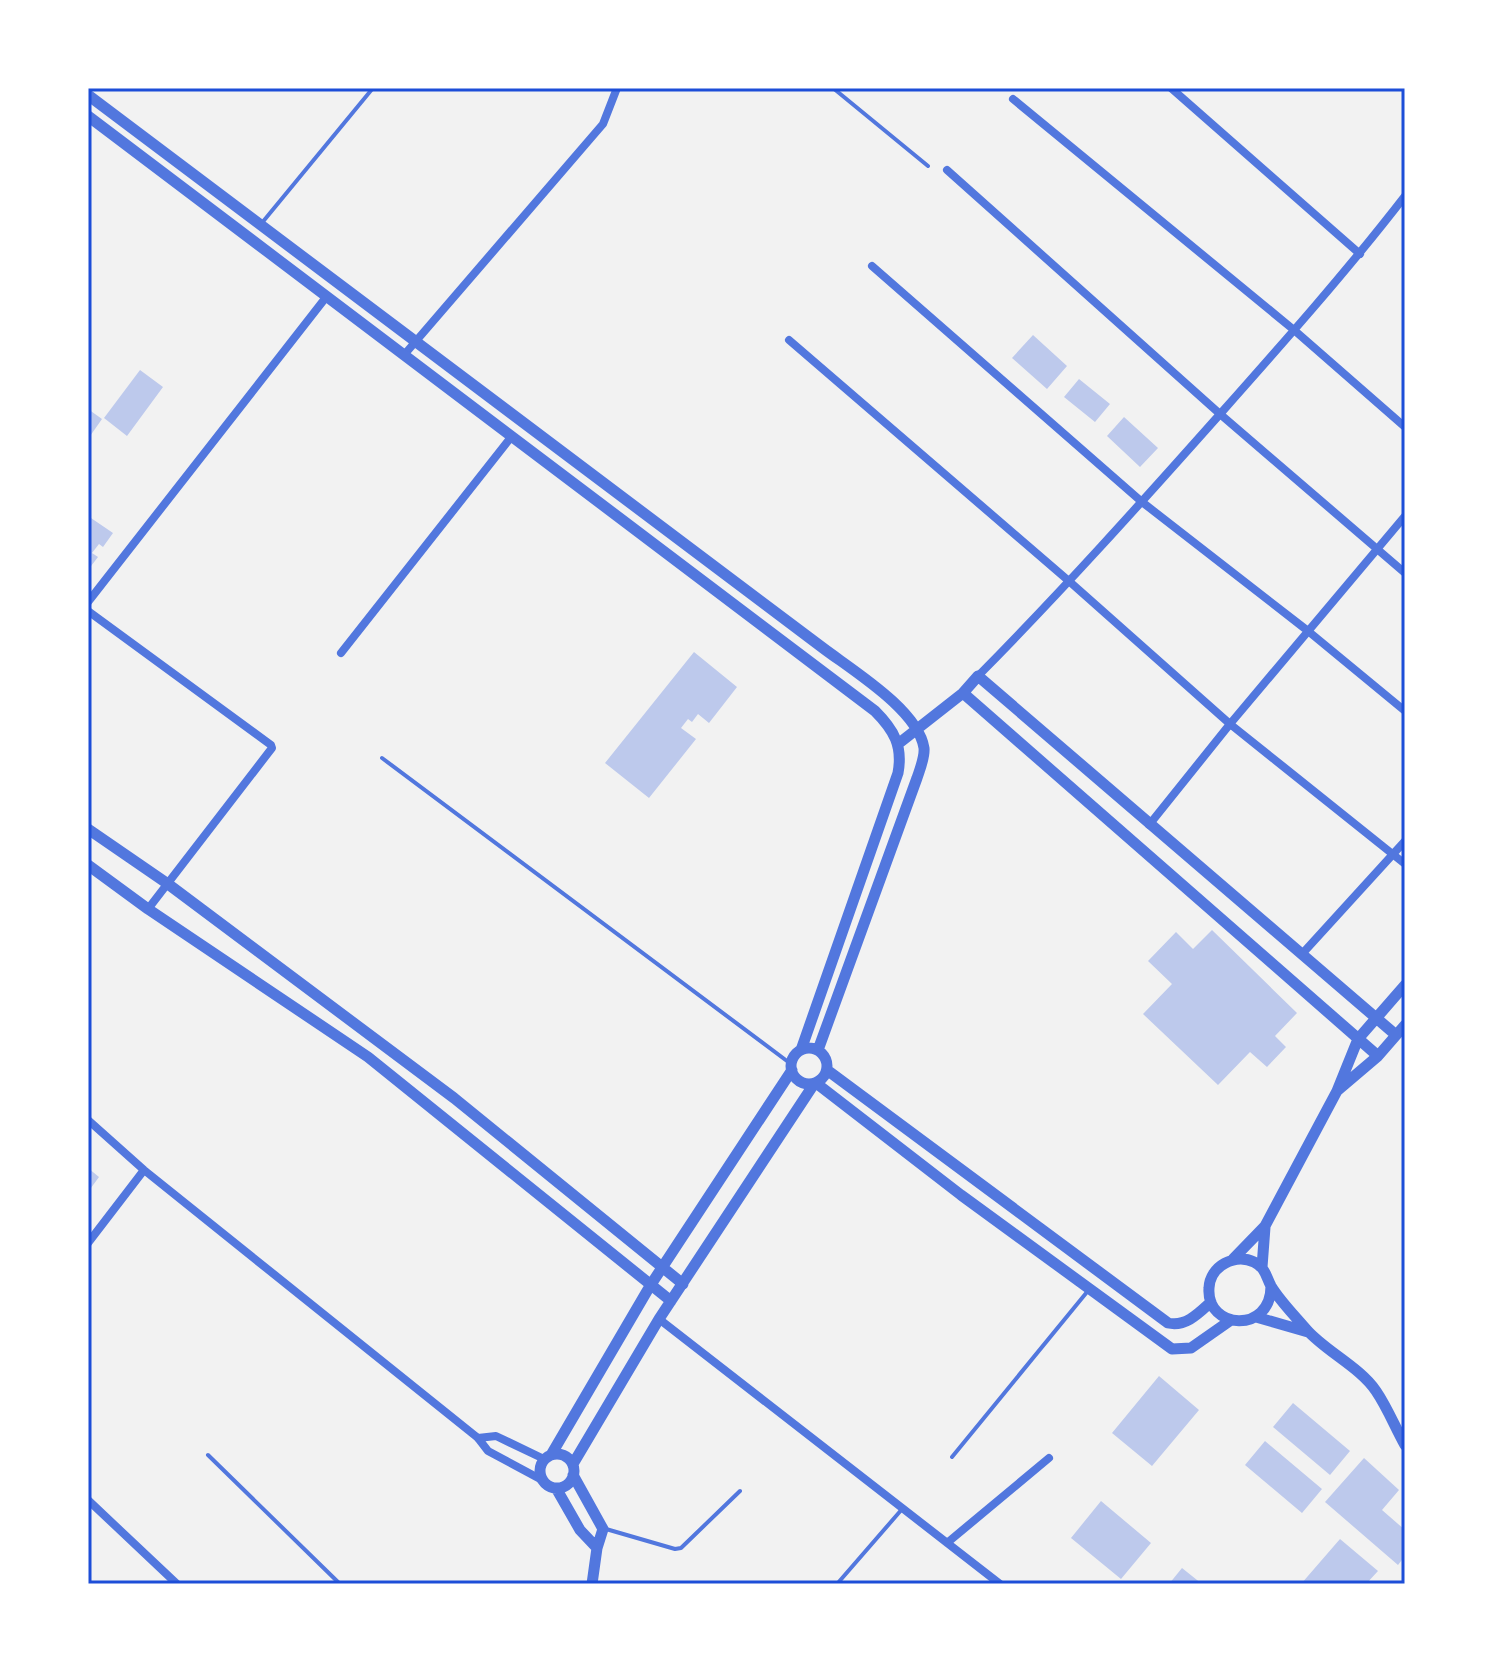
<svg xmlns="http://www.w3.org/2000/svg" width="1493" height="1672" font-family="Karla,sans-serif">
<style>
.building{fill:#bdc9ec}
.lines{fill:none;stroke-linecap:round;stroke-linejoin:round}
.service{stroke:#5277de;stroke-width:4}
.minor{stroke:#5277de;stroke-width:8}
.tertiary{stroke:#5277de;stroke-width:11}
.neatline{fill:none;stroke:#1d4ed8;stroke-width:3}
</style>
<rect width="100%" height="100%" fill="#f2f2f2"/>
<!-- building -->
<path class="building" d="M1033,335L1067,366L1047,389L1012,358Z
M140,370L163,387L127,436L104,418Z
M1079,379L1110,404L1095,422L1064,397Z
M88,409L102,419L88,439Z
M1124,417L1158,448L1140,467L1107,436Z
M88,516L113,533L103,547L99,544L92,553L98,557L88,570Z
M694,652L737,687L709,723L698,714L692,722L688,719L681,728L696,739L649,798L605,763Z
M1212,930L1297,1013L1275,1036L1286,1047L1267,1067L1250,1052L1218,1085L1143,1014L1172,984L1148,961L1176,932L1193,949Z
M88,1168L99,1177L88,1192Z
M1159,1376L1199,1410L1152,1466L1112,1433Z
M1293,1403L1350,1451L1330,1475L1273,1427Z
M1265,1441L1322,1489L1302,1513L1245,1465Z
M1364,1458L1399,1490L1382,1510L1405,1530V1556L1398,1565L1325,1502Z
M1101,1501L1151,1543L1121,1579L1071,1538Z
M1340,1539L1378,1571L1366,1584H1301Z
M1182,1568L1202,1584H1169Z"/>
<g class="lines">
<!-- service -->
<path class="service" d="M833,88L928,166
M261,224L373,88
M382,758L791,1064
M208,1455L340,1584
M952,1457L1087,1292
M606,1529L675,1549L681,1548L740,1491
M837,1584L903,1508"/>
<!-- minor -->
<path class="minor" d="M1171,88L1360,254
M1013,99L1294,330L1405,427
M947,170L1220,414L1405,573
M872,266L1142,502L1308,631L1405,711
M789,340L1070,582L1230,724L1405,864
M404,355L603,124L617,88
M88,602L327,296
M88,611L271,745L272,748L148,909
M341,653L512,436
M978,676C1062,591 1141,503 1221,413C1284,342 1347,271 1405,196
M1149,825L1230,724L1405,516
M1302,954L1405,841
M88,1120L144,1170L478,1438L488,1451L542,1480
M88,1243L144,1170
M659,1319L1000,1584
M478,1438L496,1436L544,1459
M88,1500L177,1584
M947,1543L1049,1458"/>
<!-- tertiary -->
<path class="tertiary" d="M88,95L823,648C852,670 918,710 924,748C925,757 920,769 917,778L818,1050
M88,116L875,711C894,730 903,746 898,773L801,1050
M963,693L1378,1056
M898,744L963,693L978,676L1396,1035
M88,829L168,884L454,1098L683,1284
M88,865L148,909L368,1057L671,1301
M791 1066a18 18 0 1 1 36 0a18 18 0 1 1-36 0Z
M827,1070L1168,1323C1186,1327 1199,1313 1211,1302
M816,1083L961,1195L1172,1349L1191,1348L1231,1320
M1338,1090L1378,1056L1405,1025
M1233,1259L1265,1226L1337,1091L1358,1039L1405,985
M1262,1267L1265,1227
M1271,1286C1271,1334 1206,1330 1209,1288C1210,1266 1235,1253 1254,1262C1266,1268 1266,1277 1271,1286C1280,1301 1295,1316 1306,1329C1325,1351 1360,1367 1376,1391C1387,1407 1395,1427 1405,1445
M1256,1317L1308,1332
M540 1471a17 17 0 1 1 34 0a17 17 0 1 1-34 0Z
M551,1455L650,1286L792,1070
M573,1464L659,1319L814,1084
M573,1475L603,1529L597,1548L592,1584
M556,1488L580,1530L597,1548"/>
</g>
<!-- border -->
<rect width="1493" height="1672" fill="none" stroke="#ffffff" stroke-width="180"/>
<rect x="90" y="90" width="1313" height="1492" class="neatline"/>
</svg>
